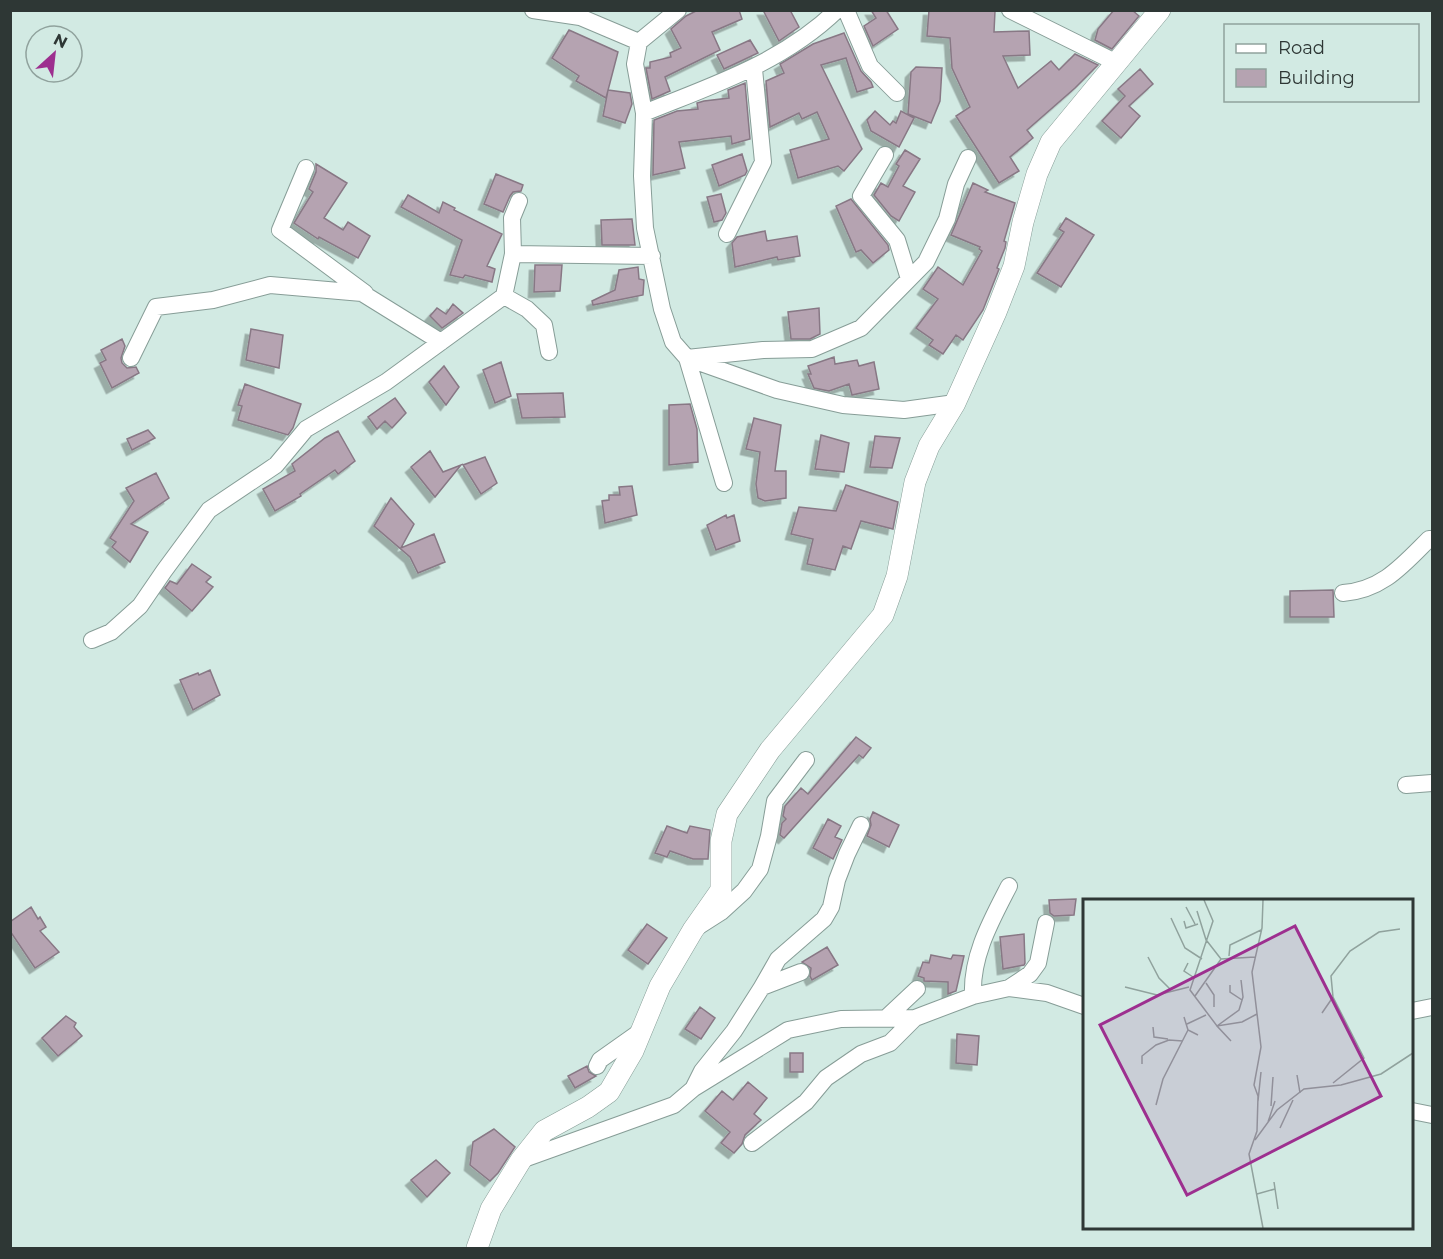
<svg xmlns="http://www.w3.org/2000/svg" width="1443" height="1259" font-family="Montserrat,sans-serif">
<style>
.building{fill:#b5a3b1;stroke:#887885;stroke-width:1.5;filter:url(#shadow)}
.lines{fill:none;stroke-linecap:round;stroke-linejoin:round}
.minor-casing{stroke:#879d97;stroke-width:18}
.major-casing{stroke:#879d97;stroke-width:22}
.minor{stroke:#fff;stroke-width:16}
.major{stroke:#fff;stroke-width:21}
.inset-road{fill:none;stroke:#90a29d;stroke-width:1.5}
.view{fill:#9d2f8f;fill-opacity:0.15;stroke:#9d2f8f;stroke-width:3}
.inset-edge{fill:none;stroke:#2e3735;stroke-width:3}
</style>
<defs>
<filter id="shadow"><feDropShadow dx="-5.5" dy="5.5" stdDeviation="0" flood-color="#0004"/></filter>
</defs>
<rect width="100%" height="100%" fill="#d2eae3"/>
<!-- building -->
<path class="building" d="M698,10H739L742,19L712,32L720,50L665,77L670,91L652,99L646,68H650V62L671,57L670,53L681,48L671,29L686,16Z
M763,10H790L799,27L779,41Z
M871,10H886L898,29L873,46L864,26L876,18Z
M929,10L995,11L994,32L1029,31L1030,55L1003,56L1018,88L1051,61L1059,70L1075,54L1098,65L1075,88L1027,130L1033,138L1010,157L1019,171L999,183L956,116L970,107L952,68L950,38L927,36Z
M1114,10H1132L1139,16L1112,49L1095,40L1098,29Z
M569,30L618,52L606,98L576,81L579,76L552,58Z
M844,33L861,71L871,82L873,87L857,92L846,58L821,65L862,149L844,171L838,166L798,178L790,150L829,139L817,112L802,119L799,113L770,127L766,81L784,73L780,64L813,44Z
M750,40L758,53L724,69L717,55Z
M916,67L942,68L940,101L931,123L908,114L911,72Z
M1140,69L1153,84L1129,106L1140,116L1121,138L1102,121L1125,96L1118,89Z
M745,83L750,139L732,144L731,136L679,142L685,168L653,175L654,120L677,111L698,109L697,103L704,101L729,98L728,90Z
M608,90L630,93L632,104L625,123L603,116Z
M875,111L890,125L893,121L896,123L901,111L914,118L899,147L871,131L867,120Z
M905,150L920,159L903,186L915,192L899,221L891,216L874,195L881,183L888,187L899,166L896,164Z
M742,154L747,171L745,175L719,186L712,165Z
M316,164L347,183L324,218L343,230L348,222L370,236L358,258L319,237L318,239L294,223L313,192L309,189L316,172Z
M496,174L523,185L521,191L513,192L510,196L503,212L484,204Z
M973,183L988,190L985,192L1015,203L1004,241L1006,242L1005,248L997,268L999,269L983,310L963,340L956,335L943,354L929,345L933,340L916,328L938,299L923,289L938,267L963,285L982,251L979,249L980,247L951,235Z
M721,194L726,213L722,220L714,222L707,197Z
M408,195L439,213L443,202L455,208L454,210L502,234L487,266L495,269L492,282L465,275L463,278L450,275L462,240L401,207Z
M851,199L888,245L889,250L873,263L861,250L856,252L836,206Z
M1066,218L1094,235L1061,287L1037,273L1064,232L1059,229Z
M632,219L635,245H602L601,220Z
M765,231L767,241L797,236L800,256L778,260L777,257L735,267L732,243L737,237Z
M535,265H562L560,291L534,292Z
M638,267L639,279L644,280L643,295L593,305L592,301L615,290L619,270Z
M453,304L463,313L442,328L430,316L437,308L446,314Z
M819,308L820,334L810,339H791L788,312Z
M251,329L283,335L279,368L246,360Z
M122,339L125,346L121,358L122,363L127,368L136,367L139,373L112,388L100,363L106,360L101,350Z
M834,357L835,364L857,360L859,366L874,362L879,389L852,395L849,384L829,391L814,388L808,374H811L808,366Z
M501,362L511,396L495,403L483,370Z
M444,366L459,387L446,405L429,382Z
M245,384L301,404L293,428L288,435L238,420L242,406L238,405Z
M563,393L565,417L522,418L517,394Z
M395,398L406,413L392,428L385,421L377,429L368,417Z
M690,404L697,429L698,462L669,465V405Z
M754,418L781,425L775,471H786V498L765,501L758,498L756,484L760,452L746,449Z
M148,430L155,438L132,450L127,439Z
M338,431L355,461L338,474L335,470L300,494L301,496L275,511L263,489L295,471L292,464L325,438Z
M821,435L849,443L844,472L815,469Z
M875,436L900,438L892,468L870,467Z
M430,451L443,472L461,465L435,497L411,467Z
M485,457L497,483L481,494L463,465Z
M156,473L169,498L131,524L148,532L130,562L112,547L116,542L110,538L134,501L126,488Z
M846,485L898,502L893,529L861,521L851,549L843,546L835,570L807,564L813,539L791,534L799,507L836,511Z
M632,486L637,515L605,523L602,501L609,500V495H620L619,487Z
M391,498L414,524L401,548L434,534L445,562L418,573L410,557L374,526Z
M726,515L727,518L734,515L740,541L716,550L707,525Z
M192,564L211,577L206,582L213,587L192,611L165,588L170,581L177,584Z
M1333,590L1334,617H1290V591Z
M210,670L220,695L193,710L180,680L198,673L199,675Z
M856,737L871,748L863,758L859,755L784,838L780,835L782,823L786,819L783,816L785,806L801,788L808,794Z
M873,812L899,825L889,847L867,836L871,825L870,819Z
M828,819L841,826L835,837L842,840L833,859L813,848Z
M667,826L687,833L690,826L710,830L708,859H693L670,851L667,857L655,853Z
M1076,899L1074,915L1054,916L1050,913L1049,900Z
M31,907L38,919L40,917L46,927L40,931L59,952L35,968L10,931V922Z
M647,924L667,938L648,964L628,950Z
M1024,934L1025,963L1024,965L1003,969L1000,937Z
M827,947L838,965L812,980L810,976L811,968L802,962Z
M931,955L951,959L953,955L964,956L956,991L948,994V982L924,981V978L918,976L923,962L929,963Z
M700,1007L715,1018L701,1039L685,1029Z
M66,1016L76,1023L74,1027L82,1036L58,1056L42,1038Z
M957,1034L979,1036L977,1065L956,1063Z
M790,1053H803V1072H790Z
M587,1066L589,1072L596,1076L575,1088L568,1076Z
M748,1082L767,1098L754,1114L761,1120L745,1135L742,1144L734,1153L721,1143L730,1132L705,1111L722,1091L733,1100Z
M494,1129L515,1147L498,1173L490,1181L470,1165L473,1142Z
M436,1160L450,1173L427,1197L411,1180Z"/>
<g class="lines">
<!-- minor casing -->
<g class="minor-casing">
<path id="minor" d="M533,10L580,17L639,42
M678,10L639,42L635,64L644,113L642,176L645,228L662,309L673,342L687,358L777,390L843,405L904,410L955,403
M846,10L870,66L897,93
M1010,10L1117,63
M644,113C713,85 782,63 837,10
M885,155L861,196L897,240L909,279
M306,168L280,230L365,293
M519,201L512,218L513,254L504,296L527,309L544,325L549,352
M727,234L763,162L754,69
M513,254L652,256
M131,358L156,307L213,300L270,285L362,293L441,342
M724,483L687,358L763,350L812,349L861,328L926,262L947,219L956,184L968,158
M1343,593C1382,590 1402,566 1429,539H1432
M92,640L111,632L140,606L164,571L209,510L276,465L306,429L386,382L504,296
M1406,785L1432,783
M696,928L721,912L744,891L760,869L769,836L775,801L806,760
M762,987L778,959L824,919L831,907L837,880L847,854L861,825
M1009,988L1030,974L1038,963L1046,923
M973,996C971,956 991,921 1009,886
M1412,1011L1432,1007
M886,1018L917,989
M597,1066L600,1060L641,1031
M694,1087L702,1071L734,1031L762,987L801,972
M1412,1111L1432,1115
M752,1143L806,1102L826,1078L861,1054L890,1043L915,1018
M521,1160L674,1105L694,1088L788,1030L841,1019L915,1018L973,996L1009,988L1047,993L1084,1006"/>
</g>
<!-- major casing -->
<g class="major-casing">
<path id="major" d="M477,1248L491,1209L521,1160L544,1131L588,1107L609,1092L633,1051L660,986L693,930L721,890V841L727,814L770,750L883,615L897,576L915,482L929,446L955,403L996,312L1014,266L1023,222L1037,174L1051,142L1160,10"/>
</g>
<!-- minor -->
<use href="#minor" class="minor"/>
<!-- major -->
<use href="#major" class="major"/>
</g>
<!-- overview -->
<g transform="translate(1083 899)">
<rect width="330" height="330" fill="#d2eae3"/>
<path class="inset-road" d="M121,1L130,22L107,91L134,127L159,123L174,115M180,1L179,29L169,73L178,148L171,186L175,197L174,232L166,255L180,329M103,8L112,25M114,12L124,44M88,19L102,49L119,60M101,22L103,29L115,25M124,42L138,60M146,57L147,46L178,31M65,58L76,79L88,91M105,64L101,72L110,78M123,84L131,96V108M147,86V93L159,101M42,88L74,96L106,88M112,97L138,60L172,58M239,114L250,98M101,118L105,131L115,136M104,125L123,116M70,128L71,138L85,140M148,142L134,127L156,111L160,98L158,81M59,165V157L73,146L86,141L100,142M214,176L217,194M250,184L281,159L250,98L248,77L267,52L296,33L317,30M175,202L178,173M73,206L80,180L105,131M188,207L190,178M185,223L192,202M197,229L210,201M172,241L194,211L221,190L258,186L298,175L330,154M191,283L195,310M174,295L192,290"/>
<path class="view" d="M212,27L298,197L104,296L17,126Z"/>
<rect width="330" height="330" class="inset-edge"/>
</g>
<!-- border -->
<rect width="1443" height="1259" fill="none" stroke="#2e3735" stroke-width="24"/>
<!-- legend -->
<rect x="1224" y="24" width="195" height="78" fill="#d2eae3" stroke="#90a29d" stroke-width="1.5"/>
<rect x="1236" y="44" width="30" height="9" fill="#ffffff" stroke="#90a29d" stroke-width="1.5"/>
<text x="1278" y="54" font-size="18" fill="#2e3735">Road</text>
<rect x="1236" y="69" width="30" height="18" fill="#b5a3b1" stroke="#90a29d" stroke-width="1.5"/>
<text x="1278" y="84" font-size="18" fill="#2e3735">Building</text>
<!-- north arrow -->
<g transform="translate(54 54) rotate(27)"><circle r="28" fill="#d2eae3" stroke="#90a29d" stroke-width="1.5"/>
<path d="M0-4.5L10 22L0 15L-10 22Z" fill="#9d2f8f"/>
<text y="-9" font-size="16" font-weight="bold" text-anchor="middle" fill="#2e3735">N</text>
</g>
</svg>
